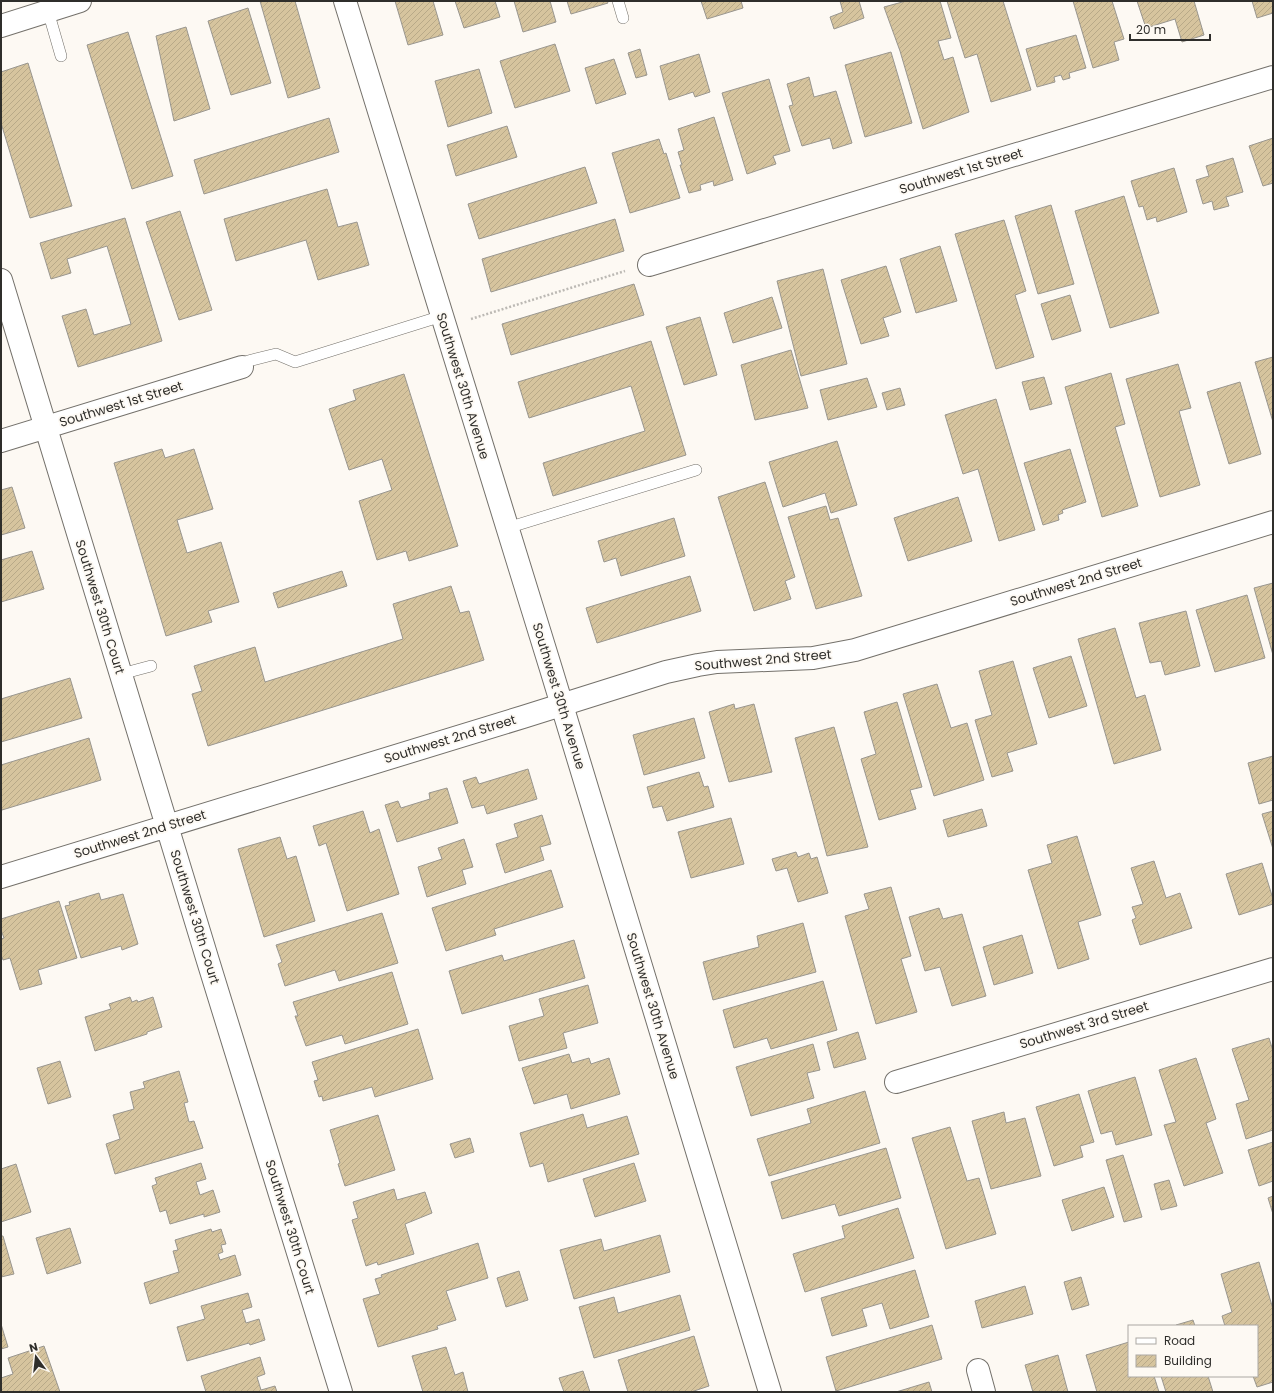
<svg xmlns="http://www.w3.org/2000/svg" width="1274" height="1393" font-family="Poppins,sans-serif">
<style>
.building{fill:url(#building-hatch);stroke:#99968f}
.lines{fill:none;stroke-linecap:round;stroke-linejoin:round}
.service-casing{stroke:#74716b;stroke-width:12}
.minor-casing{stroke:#74716b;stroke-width:24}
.secondary-casing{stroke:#74716b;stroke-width:24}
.path{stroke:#bcb9b4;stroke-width:2.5;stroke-dasharray:2 2;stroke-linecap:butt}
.service{stroke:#fff;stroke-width:11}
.minor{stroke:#fff;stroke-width:22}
.secondary{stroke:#fff;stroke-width:22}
.labels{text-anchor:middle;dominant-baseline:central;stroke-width:3.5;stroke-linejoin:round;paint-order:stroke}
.street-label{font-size:13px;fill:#2f2e2b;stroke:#fdf9f3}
</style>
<defs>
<pattern id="building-hatch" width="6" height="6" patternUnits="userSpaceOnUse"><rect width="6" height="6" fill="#d6c49e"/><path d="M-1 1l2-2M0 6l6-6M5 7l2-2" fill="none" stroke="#b8a988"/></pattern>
</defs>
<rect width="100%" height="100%" fill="#fdf9f3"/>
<!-- building -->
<path class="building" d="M260,1H295L320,88L288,98Z
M395,1H433L443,35L408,45Z
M455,1H495L500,17L464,28Z
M514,1H550L556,22L523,32Z
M567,1H607L608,3L571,14Z
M701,1H741L743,8L707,19Z
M840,1H859L864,18L834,29L830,17L843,12Z
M906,1H940L951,38L938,41L944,60L953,57L969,112L923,129L900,51L884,7Z
M947,1H1003L1031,90L991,102L977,54L965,58Z
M1073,1H1112L1124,39L1114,42L1119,60L1093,68Z
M1137,1H1194L1204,35L1182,42L1175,19L1146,28Z
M1252,1H1273V13L1257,18Z
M248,8L271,83L231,95L208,21Z
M186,27L210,109L174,121L156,36Z
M128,32L173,176L132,189L87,45Z
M1076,35L1086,68L1069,73L1070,78L1063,80L1061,75L1054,77L1055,82L1037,87L1026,49Z
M555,44L570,91L515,108L500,61Z
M640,49L647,75L636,78L628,53Z
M891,52L912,123L865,137L845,65Z
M699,54L710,92L695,97L693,92L669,100L660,66Z
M614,59L626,94L596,104L585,68Z
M28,63L72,206L30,218L1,123V72Z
M479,69L492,113L448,127L435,81Z
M809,77L814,97L836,91L852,143L833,149L830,138L802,146L789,106L793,105L787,84Z
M769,79L790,151L773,156L776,164L747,174L722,93Z
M714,117L733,180L714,186L713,181L700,185L701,190L689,193L680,165H682L678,152L684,150L678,129Z
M329,118L339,152L204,194L194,160Z
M507,126L517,157L456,176L447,145Z
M1273,138V183L1263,186L1249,146Z
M659,139L664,154L666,153L680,198L630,213L612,153Z
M1233,158L1243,192L1226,197L1229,206L1214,210L1212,201L1203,204L1196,180L1209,176L1206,166Z
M585,167L597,203L479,239L468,204Z
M1174,168L1187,212L1157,222L1156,217L1147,220L1143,206L1139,207L1131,181Z
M327,189L338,227L357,222L369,265L318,280L306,240L236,261L224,219Z
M1124,196L1159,313L1110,328L1075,211Z
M1051,205L1074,284L1038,294L1015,216Z
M180,211L212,310L179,320L146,222Z
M125,218L162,341L78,367L62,316L86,309L94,335L131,324L107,246L67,259L71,273L51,279L40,243Z
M615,219L624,251L491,292L482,259Z
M1004,220L1026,291L1015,295L1034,357L996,369L955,234Z
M940,246L957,301L916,313L900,259Z
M886,266L901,312L883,318L889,336L861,344L841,280Z
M823,269L847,364L801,376L777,281Z
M634,284L644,315L511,355L502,324Z
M1070,295L1081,331L1052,340L1041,304Z
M772,297L782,328L733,343L724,313Z
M700,317L717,375L684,385L666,327Z
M651,341L686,455L553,496L543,463L645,431L631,386L529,418L518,382Z
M791,350L808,408L755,420L741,365Z
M1273,357V422L1255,362Z
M1178,364L1191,408L1179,411L1200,485L1160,497L1126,379Z
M1111,373L1125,424L1115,427L1138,506L1102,517L1065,387Z
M404,374L458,546L409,561L406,551L377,560L359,501L392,490L382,459L349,470L329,409L356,400L353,390Z
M1044,377L1052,404L1030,410L1022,382Z
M867,378L877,407L828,420L820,390Z
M1240,382L1261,454L1229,464L1207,392Z
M900,388L905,405L887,410L882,393Z
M996,399L1035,530L999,541L978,469L963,474L945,415Z
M837,441L857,505L831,513L825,493L783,507L769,462Z
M162,449L165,458L194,449L213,509L177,520L187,553L221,542L239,602L208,611L212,622L166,636L114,463Z
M1070,449L1086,502L1062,510L1063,513L1058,515L1059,520L1043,525L1024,463Z
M765,482L795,577L785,581L791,599L754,611L718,497Z
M12,487L25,528L1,535V490Z
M958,497L972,541L908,561L894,518Z
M826,506L830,520L838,518L862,596L816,609L788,517Z
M674,518L685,556L621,576L616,558L604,562L598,541Z
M32,551L44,589L1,602V560Z
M342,571L347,586L278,608L273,593Z
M690,576L701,611L597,643L586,608Z
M1273,583V655L1254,588Z
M451,586L460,613L469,611L484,660L208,746L192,694L202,691L194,666L255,647L265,682L403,639L393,604Z
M1247,595L1265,658L1215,672L1196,610Z
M1186,611L1200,666L1165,675L1161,661L1150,663L1139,623Z
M1115,628L1136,698L1145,695L1161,750L1114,764L1078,639Z
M1071,656L1087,706L1049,718L1033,668Z
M1013,661L1037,744L1007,753L1013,771L992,777L975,720L992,715L979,671Z
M70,678L82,718L1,742V699Z
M937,684L951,728L967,723L984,780L934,796L903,694Z
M897,702L922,787L910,790L916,809L879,820L861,759L876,754L864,712Z
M734,704L735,709L754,704L772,772L729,782L709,712Z
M694,718L705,758L644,775L633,735Z
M834,727L868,847L827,856L795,738Z
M89,738L101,780L2,810L1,806V765Z
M1273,756V800L1259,804L1248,763Z
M528,769L537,799L487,814L484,805L472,808L463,781L476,777L479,784Z
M699,772L704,787L708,786L714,807L667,821L662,806L653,808L647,787Z
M447,788L458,823L397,842L385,805L398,801L401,808L430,799L429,793Z
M982,809L987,826L948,837L943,820Z
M363,811L370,833L379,829L399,894L347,911L326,843L319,846L313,826Z
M1273,811V849L1262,814Z
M542,815L551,844L540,847L544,860L505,873L496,844L518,837L514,824Z
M731,818L744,864L691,878L678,832Z
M1077,836L1101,915L1078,922L1089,959L1058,969L1028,870L1052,863L1047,845Z
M280,837L287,859L296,856L315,921L264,937L238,849Z
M464,839L473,867L462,870L466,884L427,897L418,867L442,859L438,848Z
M796,852L798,857L809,853L811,859L817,857L828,893L798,902L787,868L776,871L772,859Z
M1154,861L1166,898L1180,893L1192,928L1140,945L1132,920L1136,918L1132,907L1143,904L1131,868Z
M1262,863L1273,899V904L1239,915L1226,874Z
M551,870L563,907L494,929L496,935L446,951L432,908Z
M891,887L911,956L901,959L917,1012L876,1024L845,916L869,909L864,894Z
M99,893L101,900L123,894L138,944L122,950L121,946L81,958L65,906L70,905L69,902Z
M59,901L77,958L38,970L42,984L20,990L10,958L3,960L1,955V939L4,938L1,930V919Z
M939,908L943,919L962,914L986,996L952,1006L940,967L925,971L909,917Z
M382,913L398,963L339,981L335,970L285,986L278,964L282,962L276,945Z
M803,923L816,972L713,1000L703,962L759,947L757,936Z
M1022,935L1033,973L994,985L983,947Z
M574,940L585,978L462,1014L449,971L502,955L504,961Z
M392,972L408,1024L345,1044L342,1035L306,1046L295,1016H298L293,1002Z
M823,981L837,1030L771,1049L767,1038L734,1048L723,1010Z
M588,985L598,1023L563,1033L567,1048L519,1061L509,1026L544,1016L539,999Z
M130,997L132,1002L137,1000L138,1002L153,997L162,1027L147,1032V1034L95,1051L85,1017L111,1009L109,1004Z
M418,1029L433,1079L375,1097L372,1087L323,1101L322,1096L319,1097L314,1081L318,1080L312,1062Z
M858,1032L866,1059L834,1068L827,1042Z
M1269,1038L1273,1051V1130L1246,1139L1236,1104L1249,1100L1232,1049Z
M813,1044L820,1070L807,1073L814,1098L751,1116L736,1067Z
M569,1054L572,1063L589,1058L591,1064L609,1058L620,1094L571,1109L567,1094L534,1104L522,1068Z
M1196,1058L1216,1119L1206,1123L1223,1173L1184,1186L1164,1125L1176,1122L1159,1070Z
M60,1061L71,1097L48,1104L37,1068Z
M179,1071L188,1102L184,1103L189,1122L194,1121L203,1148L115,1174L106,1144L120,1139L113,1115L134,1109L130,1092L145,1088L143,1082Z
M1135,1077L1152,1135L1116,1145L1112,1131L1101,1134L1088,1091Z
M865,1091L880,1143L769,1176L757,1139L811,1123L807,1109Z
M1079,1094L1094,1142L1080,1146L1083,1157L1054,1166L1036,1107Z
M1004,1112L1006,1123L1025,1118L1041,1176L991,1189L972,1121Z
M583,1114L587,1128L627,1116L639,1154L548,1182L543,1163L530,1167L520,1133Z
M378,1115L395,1170L345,1186L338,1164L340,1163L330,1130Z
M950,1127L967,1181L979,1178L996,1234L946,1249L912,1138Z
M470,1138L474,1152L455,1158L450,1144Z
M1273,1142V1181L1259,1186L1248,1150Z
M886,1148L901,1198L839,1216L835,1204L782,1219L771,1182Z
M1123,1155L1142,1217L1124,1222L1106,1160Z
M201,1163L206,1179L196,1182L200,1195L213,1190L220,1212L204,1217V1214L170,1224L166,1210L160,1212L152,1186L157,1184L155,1178Z
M634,1163L646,1201L595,1217L583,1179Z
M16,1164L31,1212L1,1222V1169Z
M1169,1180L1177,1206L1161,1210L1154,1184Z
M1104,1187L1114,1217L1072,1231L1062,1200Z
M394,1189L397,1200L425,1192L432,1213L405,1224L414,1254L378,1265L377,1262L366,1266L352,1220L358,1218L353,1202Z
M1273,1196V1214L1268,1198Z
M898,1208L914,1258L805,1292L793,1254L845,1238L842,1226Z
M70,1228L81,1263L47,1274L36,1238Z
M211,1229L212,1232L221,1229L226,1244L221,1245L223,1252L218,1254L220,1260L235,1255L241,1275L150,1304L144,1283L179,1272L173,1251L178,1250L175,1240Z
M660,1235L670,1272L574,1299L560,1250L601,1239L604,1251Z
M1,1236H3L14,1274L1,1277Z
M478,1243L488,1278L446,1291L456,1320L437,1326L438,1329L378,1347L363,1299L380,1294L375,1279L382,1277L381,1275Z
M1259,1262L1273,1309V1382L1257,1387L1253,1376H1257V1326H1225L1222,1316L1232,1312L1221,1274Z
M915,1270L929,1317L890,1329L882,1303L862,1309L867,1326L832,1336L821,1298Z
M519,1271L528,1300L506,1307L497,1278Z
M1081,1277L1089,1305L1072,1310L1064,1282Z
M1025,1286L1033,1314L982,1328L975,1301Z
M248,1293L252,1307L242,1310L246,1323L259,1319L265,1340L250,1345L249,1343L187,1361L177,1327L205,1319L201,1306Z
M680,1295L690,1330L594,1358L579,1307L614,1297L618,1313Z
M1193,1320L1195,1326H1177L1176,1325Z
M1,1324L8,1347L1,1349Z
M932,1325L942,1359L836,1391L826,1357Z
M694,1336L709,1386L691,1392H628L618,1360Z
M1129,1342V1376H1154L1159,1392H1097L1086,1355Z
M44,1346L60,1392H1V1378L13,1374L8,1358Z
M446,1347L455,1375L463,1372L468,1392H423L412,1356Z
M1058,1355L1068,1392H1033L1025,1365Z
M260,1357L265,1374L257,1377L261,1390L275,1386L277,1392H206L201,1376Z
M583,1371L590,1392H564L559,1378Z
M1161,1376H1208L1213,1392H1166Z
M929,1382L932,1392H896Z"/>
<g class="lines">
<!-- service casing -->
<g class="service-casing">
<path id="service" d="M618,1L623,18
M48,11L61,56
M248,361L276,354L295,362L442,316
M507,528L696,470
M121,674L151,666"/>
</g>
<!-- minor casing -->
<g class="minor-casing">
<path id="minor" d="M345,1L551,669L770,1392
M649,265L1273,77
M1,280L208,961L341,1392
M1,441L242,367
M1,877L523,717L666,672L698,665L717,662L813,658L855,650L1273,522
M896,1082L1273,969
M978,1370L984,1392"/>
</g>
<!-- secondary casing -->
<g class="secondary-casing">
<path id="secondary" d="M1,26L80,1"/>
</g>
<!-- path -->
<path class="path" d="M471,319L625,271"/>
<!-- service -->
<use href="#service" class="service"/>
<!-- minor -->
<use href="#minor" class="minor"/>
<!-- secondary -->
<use href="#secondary" class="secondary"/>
</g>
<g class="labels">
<!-- street labels -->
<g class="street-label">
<text transform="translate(961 171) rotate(-17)">Southwest 1st Street</text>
<text transform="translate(463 386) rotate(73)">Southwest 30th Avenue</text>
<text transform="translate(121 404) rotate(-17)">Southwest 1st Street</text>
<text transform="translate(1076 582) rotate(-17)">Southwest 2nd Street</text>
<text transform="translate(100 607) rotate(73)">Southwest 30th Court</text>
<text transform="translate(763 660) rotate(-5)">Southwest 2nd Street</text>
<text transform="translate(559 696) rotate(73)">Southwest 30th Avenue</text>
<text transform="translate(450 739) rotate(-17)">Southwest 2nd Street</text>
<text transform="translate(140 834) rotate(-17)">Southwest 2nd Street</text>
<text transform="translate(195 917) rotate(73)">Southwest 30th Court</text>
<text transform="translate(653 1006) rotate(73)">Southwest 30th Avenue</text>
<text transform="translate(1084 1025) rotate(-17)">Southwest 3rd Street</text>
<text transform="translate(290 1227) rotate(73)">Southwest 30th Court</text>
</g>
</g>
<!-- border -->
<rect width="1274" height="1393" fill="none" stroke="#2f2e2b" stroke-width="4"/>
<!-- legend -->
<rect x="1128" y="1325" width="130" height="52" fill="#fdf9f3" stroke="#aba8a3"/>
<rect x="1136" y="1338" width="20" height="6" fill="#ffffff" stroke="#aba8a3"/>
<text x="1164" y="1345" font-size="12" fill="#2f2e2b">Road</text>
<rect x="1136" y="1355" width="20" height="12" fill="url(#building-hatch)" stroke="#aba8a3"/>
<text x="1164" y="1365" font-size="12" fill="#2f2e2b">Building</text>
<!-- north arrow -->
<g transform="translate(36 1357) rotate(345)" stroke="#fdf9f3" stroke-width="3" paint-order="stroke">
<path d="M0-3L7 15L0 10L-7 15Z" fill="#2f2e2b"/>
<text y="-6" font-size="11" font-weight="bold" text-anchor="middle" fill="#2f2e2b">N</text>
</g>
<!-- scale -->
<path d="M1130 34v6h80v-6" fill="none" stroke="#2f2e2b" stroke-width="2"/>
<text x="1136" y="34" font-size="12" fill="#2f2e2b" stroke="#fdf9f3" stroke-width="3" paint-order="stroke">20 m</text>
</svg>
